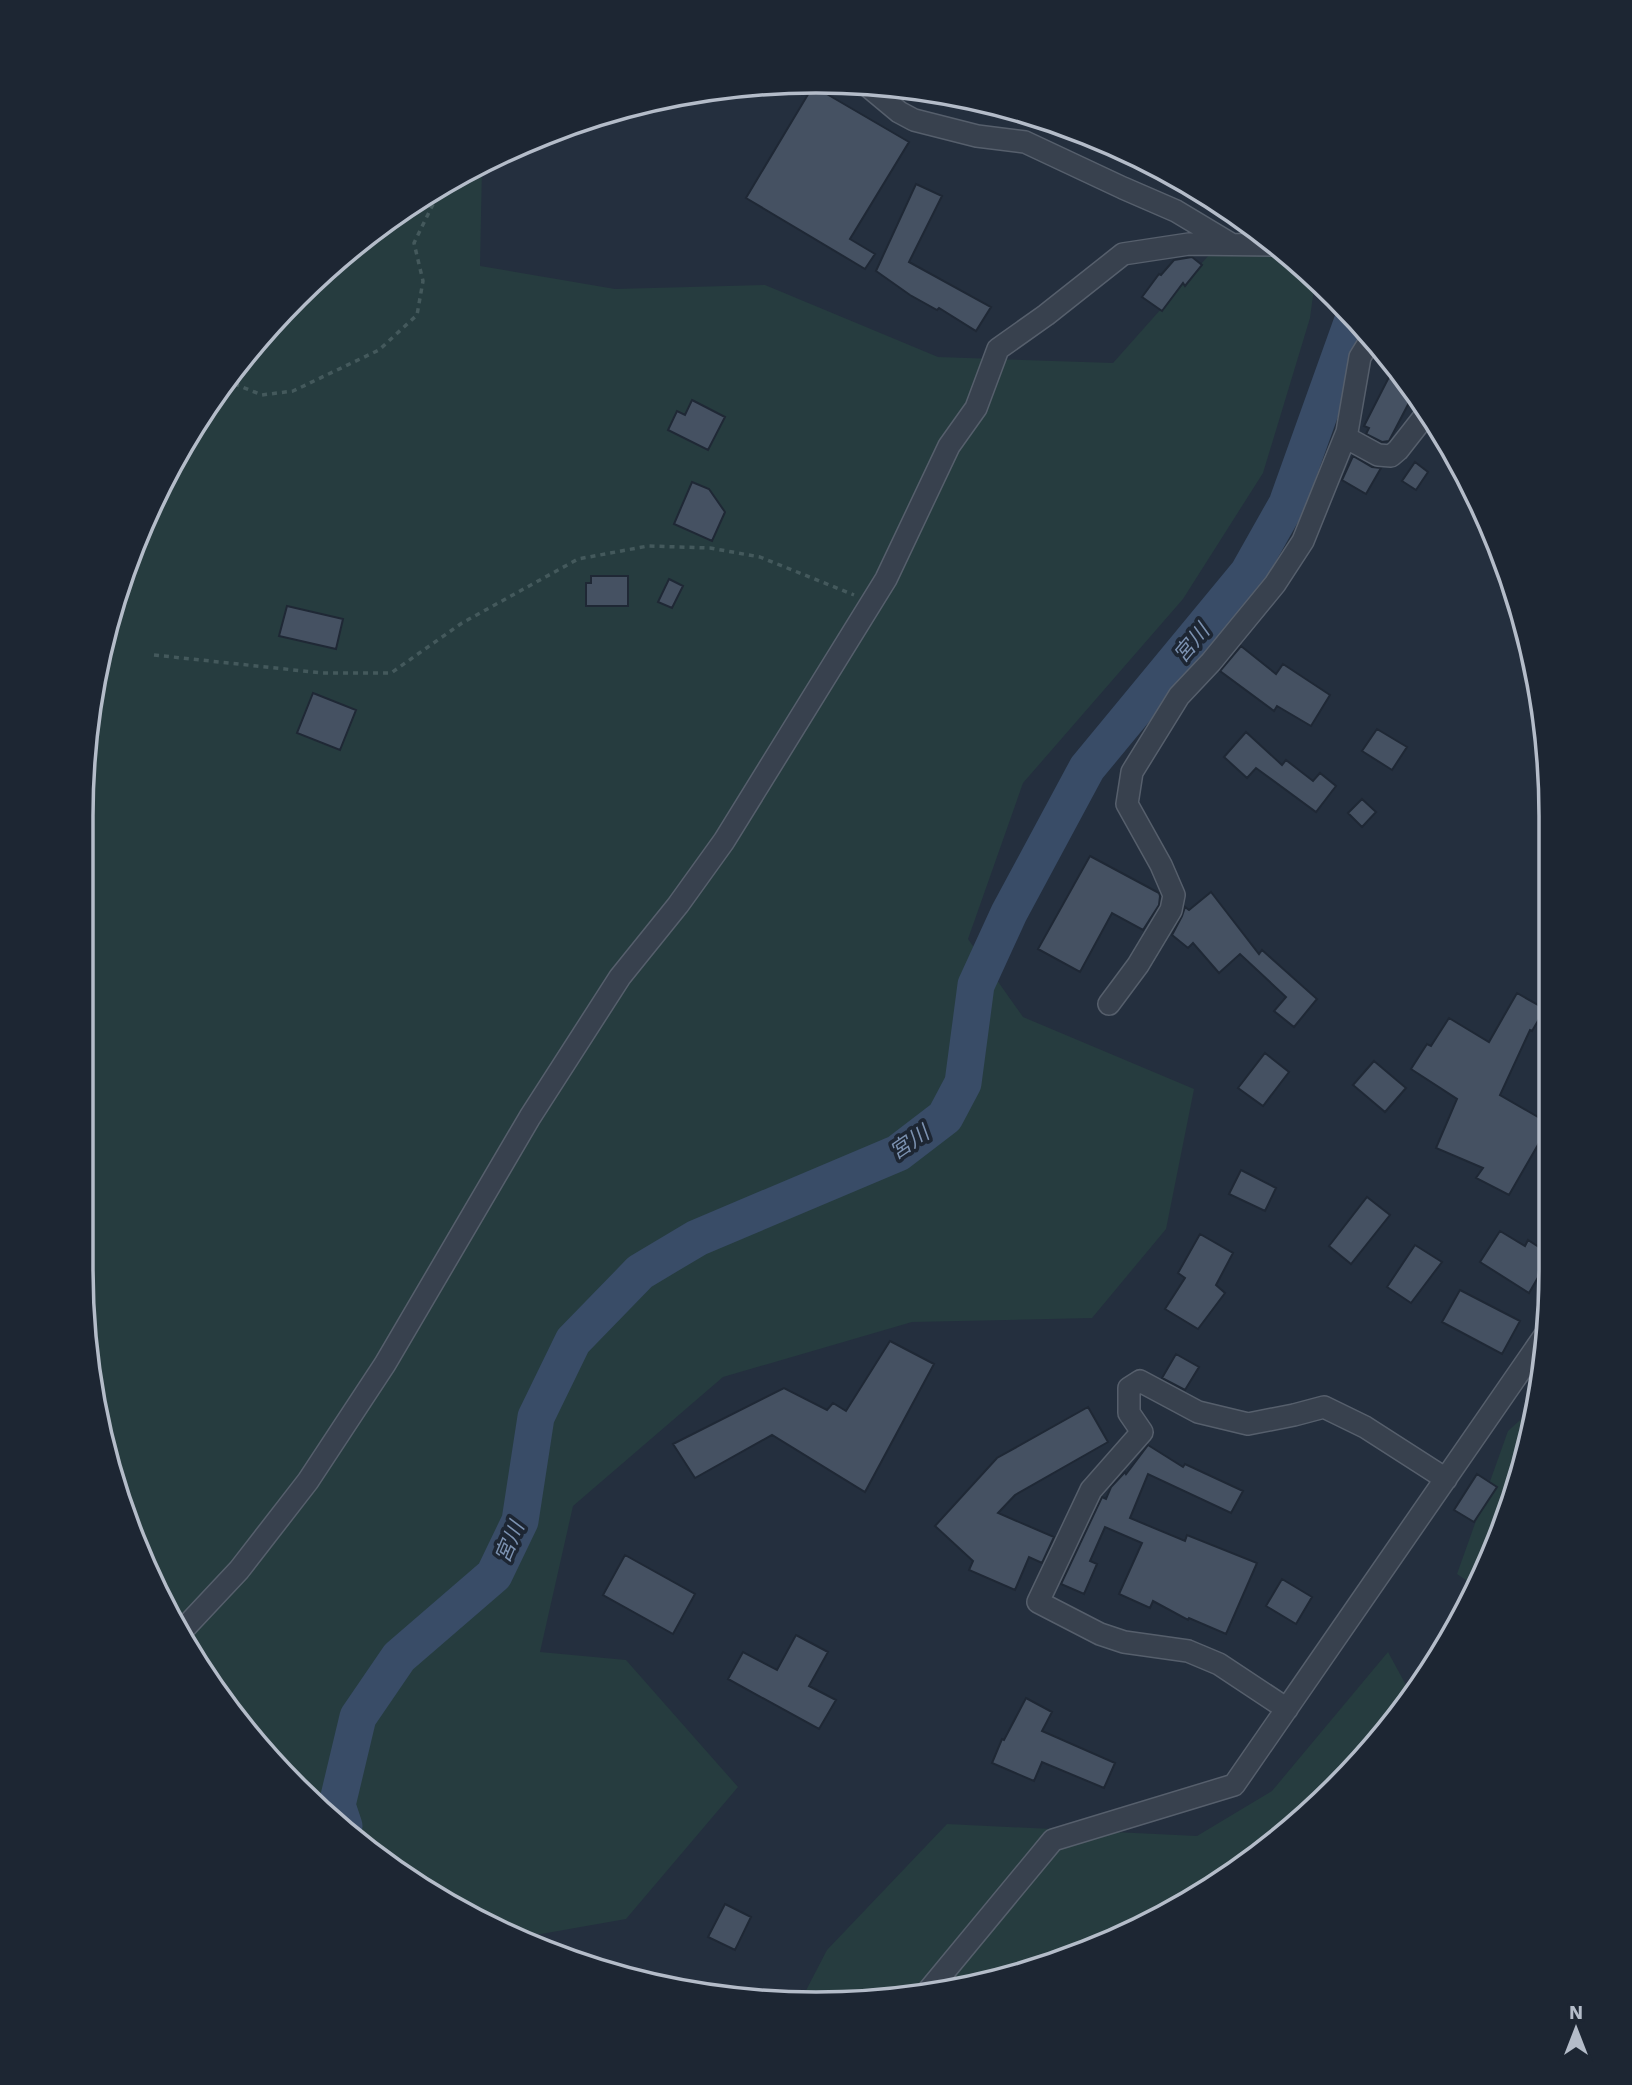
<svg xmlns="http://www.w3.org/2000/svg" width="1632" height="2085" font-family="'Work Sans','Noto Sans JP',sans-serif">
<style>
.green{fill:#263c3f}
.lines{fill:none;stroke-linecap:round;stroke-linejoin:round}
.river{stroke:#394c67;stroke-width:37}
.building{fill:#455162;stroke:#1f2835;stroke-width:2}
.minor-casing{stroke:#565f6c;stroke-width:24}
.path{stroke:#44595c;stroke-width:3.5;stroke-dasharray:5 5;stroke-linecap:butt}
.minor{stroke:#38414e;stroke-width:21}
.labels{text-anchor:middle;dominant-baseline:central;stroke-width:7;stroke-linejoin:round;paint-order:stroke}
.water-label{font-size:21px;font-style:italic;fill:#7c92b1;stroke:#1d2633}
.rim{fill:none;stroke:#b4bcc9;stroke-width:3.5}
</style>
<rect width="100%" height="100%" fill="#242f3e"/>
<!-- green -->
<path class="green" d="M486,162L482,167L480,266L615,289L765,285L938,357L1113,363L1225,237L1268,236L1315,281L1310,318L1263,473L1183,599L1023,783L968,939L1023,1017L1194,1089L1166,1229L1092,1318L912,1322L723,1377L573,1506L540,1652L626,1660L738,1787L626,1919L524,1937L449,1906L296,1789L179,1637L106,1460L81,1269L82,768L119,580L179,449L233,368L331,263L448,179Z
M1538,1407L1496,1550L1476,1587L1457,1574L1508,1431L1529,1412Z
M1388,1652L1412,1696L1301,1822L1184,1906L1007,1979L816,2004L800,2002L827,1950L947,1824L1197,1836L1272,1791Z"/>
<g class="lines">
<!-- river -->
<path class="river" d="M344,1826L337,1805L358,1717L399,1657L494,1575L520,1521L536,1417L573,1341L640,1272L697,1238L898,1153L945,1117L963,1083L976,985L1009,913L1087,768L1248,573L1287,504L1354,317"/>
</g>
<!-- building -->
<path class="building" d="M813,86L909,142L850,239L875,254L865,269L746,198Z
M916,184L942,196L909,262L991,307L976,331L939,308L937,310L910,295L876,271Z
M1192,257L1202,265L1185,286L1183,283L1162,311L1142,297L1159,274L1161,275L1174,260Z
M1390,375L1406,383L1414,393L1389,441L1382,442L1366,434L1369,428L1364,426Z
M692,400L725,417L708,450L668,430L677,411L685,415Z
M1353,456L1372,467L1381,468L1366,494L1342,480Z
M1415,462L1428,472L1416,490L1402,481Z
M692,482L709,489L725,512L712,541L674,524Z
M591,576H628V606H586V583H591Z
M669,579L683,586L672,608L658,602Z
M287,606L343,619L336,649L279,636Z
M1241,646L1276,674L1283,664L1330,695L1311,726L1277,706L1274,711L1220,671Z
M313,693L356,710L340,750L297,733Z
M1377,729L1407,747L1392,770L1362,751Z
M1246,732L1282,765L1286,760L1313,781L1320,773L1336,786L1316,812L1256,768L1247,778L1224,757Z
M1362,799L1376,812L1362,827L1348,813Z
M1090,856L1159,893L1160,896L1159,905L1143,930L1112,913L1080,972L1038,949Z
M1211,892L1259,954L1262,950L1317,999L1294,1027L1274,1011L1286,997L1240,954L1219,973L1193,943L1188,948L1172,935L1182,916L1185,907L1189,910Z
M1517,993L1545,1009L1532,1031L1530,1030L1500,1095L1550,1124L1509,1195L1476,1178L1483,1168L1436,1148L1457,1099L1411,1069L1427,1044L1431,1046L1449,1018L1489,1042Z
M1265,1053L1289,1072L1263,1106L1238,1088Z
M1374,1061L1406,1088L1385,1112L1353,1085Z
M1241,1170L1276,1188L1265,1211L1229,1194Z
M1367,1197L1390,1215L1351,1264L1329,1246Z
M1500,1231L1525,1246L1528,1240L1551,1255L1529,1293L1480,1262Z
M1200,1234L1233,1253L1216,1285L1225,1293L1198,1329L1165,1309L1185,1278L1178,1273Z
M1415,1245L1442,1262L1411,1303L1387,1287Z
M1460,1290L1520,1321L1502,1354L1442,1322Z
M890,1341L934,1364L865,1492L772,1435L695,1478L673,1444L784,1388L827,1410L833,1403L846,1411Z
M1176,1354L1199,1367L1185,1390L1162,1378Z
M1088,1407L1108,1442L1015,1495L998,1513L1054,1537L1042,1563L1029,1557L1015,1590L969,1570L973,1561L935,1526L997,1458Z
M1148,1445L1183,1467L1185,1464L1243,1491L1231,1513L1148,1474L1130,1518L1185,1541L1187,1535L1257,1563L1226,1634L1189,1618L1188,1620L1153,1601L1150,1608L1119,1594L1142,1543L1105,1527L1090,1561L1097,1564L1084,1594L1061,1584L1102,1497L1106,1499L1111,1487L1125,1472L1126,1474Z
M1477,1474L1497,1487L1474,1522L1454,1510Z
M625,1555L695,1594L673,1634L603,1595Z
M1282,1579L1312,1597L1296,1624L1266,1606Z
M796,1635L828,1652L809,1686L836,1700L819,1729L728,1679L743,1652L777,1670Z
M1026,1698L1052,1712L1042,1731L1115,1763L1104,1788L1042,1762L1034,1781L992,1763L1002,1739L1004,1740Z
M725,1904L751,1917L735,1950L708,1937Z"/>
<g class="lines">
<!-- minor casing -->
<g class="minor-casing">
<path id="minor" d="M863,82L899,112L914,120L977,136L1025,142L1123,188L1176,211L1231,244
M1345,437L1378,455L1391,456L1398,450L1427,413
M1109,1004L1138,965L1171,910L1174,895L1161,865L1127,804L1132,772L1179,696L1211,662L1275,584L1303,541L1347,432L1360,357L1373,336
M178,1635L239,1570L308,1481L385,1364L530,1117L620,977L678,905L724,841L886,579L949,446L976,408L998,349L1046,315L1123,254L1189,244L1277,245
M1287,1709L1219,1664L1188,1651L1124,1642L1100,1634L1038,1602L1091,1490L1142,1432L1129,1413V1388L1140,1381L1198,1412L1248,1424L1294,1415L1324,1407L1365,1427L1446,1479
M929,1990L1053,1840L1234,1785L1545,1335"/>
</g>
<!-- path -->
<path class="path" d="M225,380L262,395L293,391L379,350L417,315L423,281L414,243L439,192L453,177
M154,655L322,673H391L462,623L578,559L648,546L710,548L760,557L854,595"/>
<!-- minor -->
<use href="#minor" class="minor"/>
</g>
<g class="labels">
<!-- water labels -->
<g class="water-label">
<text transform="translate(1191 643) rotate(-50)">宮川</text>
<text transform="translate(909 1142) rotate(-34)">宮川</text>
<text transform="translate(509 1542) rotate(-67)">宮川</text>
</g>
</g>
<!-- crop -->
<path d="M0 0H1632V2085H0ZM816 93H816A723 723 0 0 1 1539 816V1269A723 723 0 0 1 816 1992H816A723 723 0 0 1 93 1269V816A723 723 0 0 1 816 93Z" fill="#1d2633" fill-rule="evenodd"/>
<path class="rim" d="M816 93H816A723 723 0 0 1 1539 816V1269A723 723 0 0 1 816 1992H816A723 723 0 0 1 93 1269V816A723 723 0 0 1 816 93Z"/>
<!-- north arrow -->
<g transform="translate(1576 2029)" stroke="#1d2633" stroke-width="5" paint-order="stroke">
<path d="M0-5L12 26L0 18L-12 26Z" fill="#b4bcc9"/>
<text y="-10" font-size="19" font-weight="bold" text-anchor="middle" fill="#b4bcc9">N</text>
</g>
</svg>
